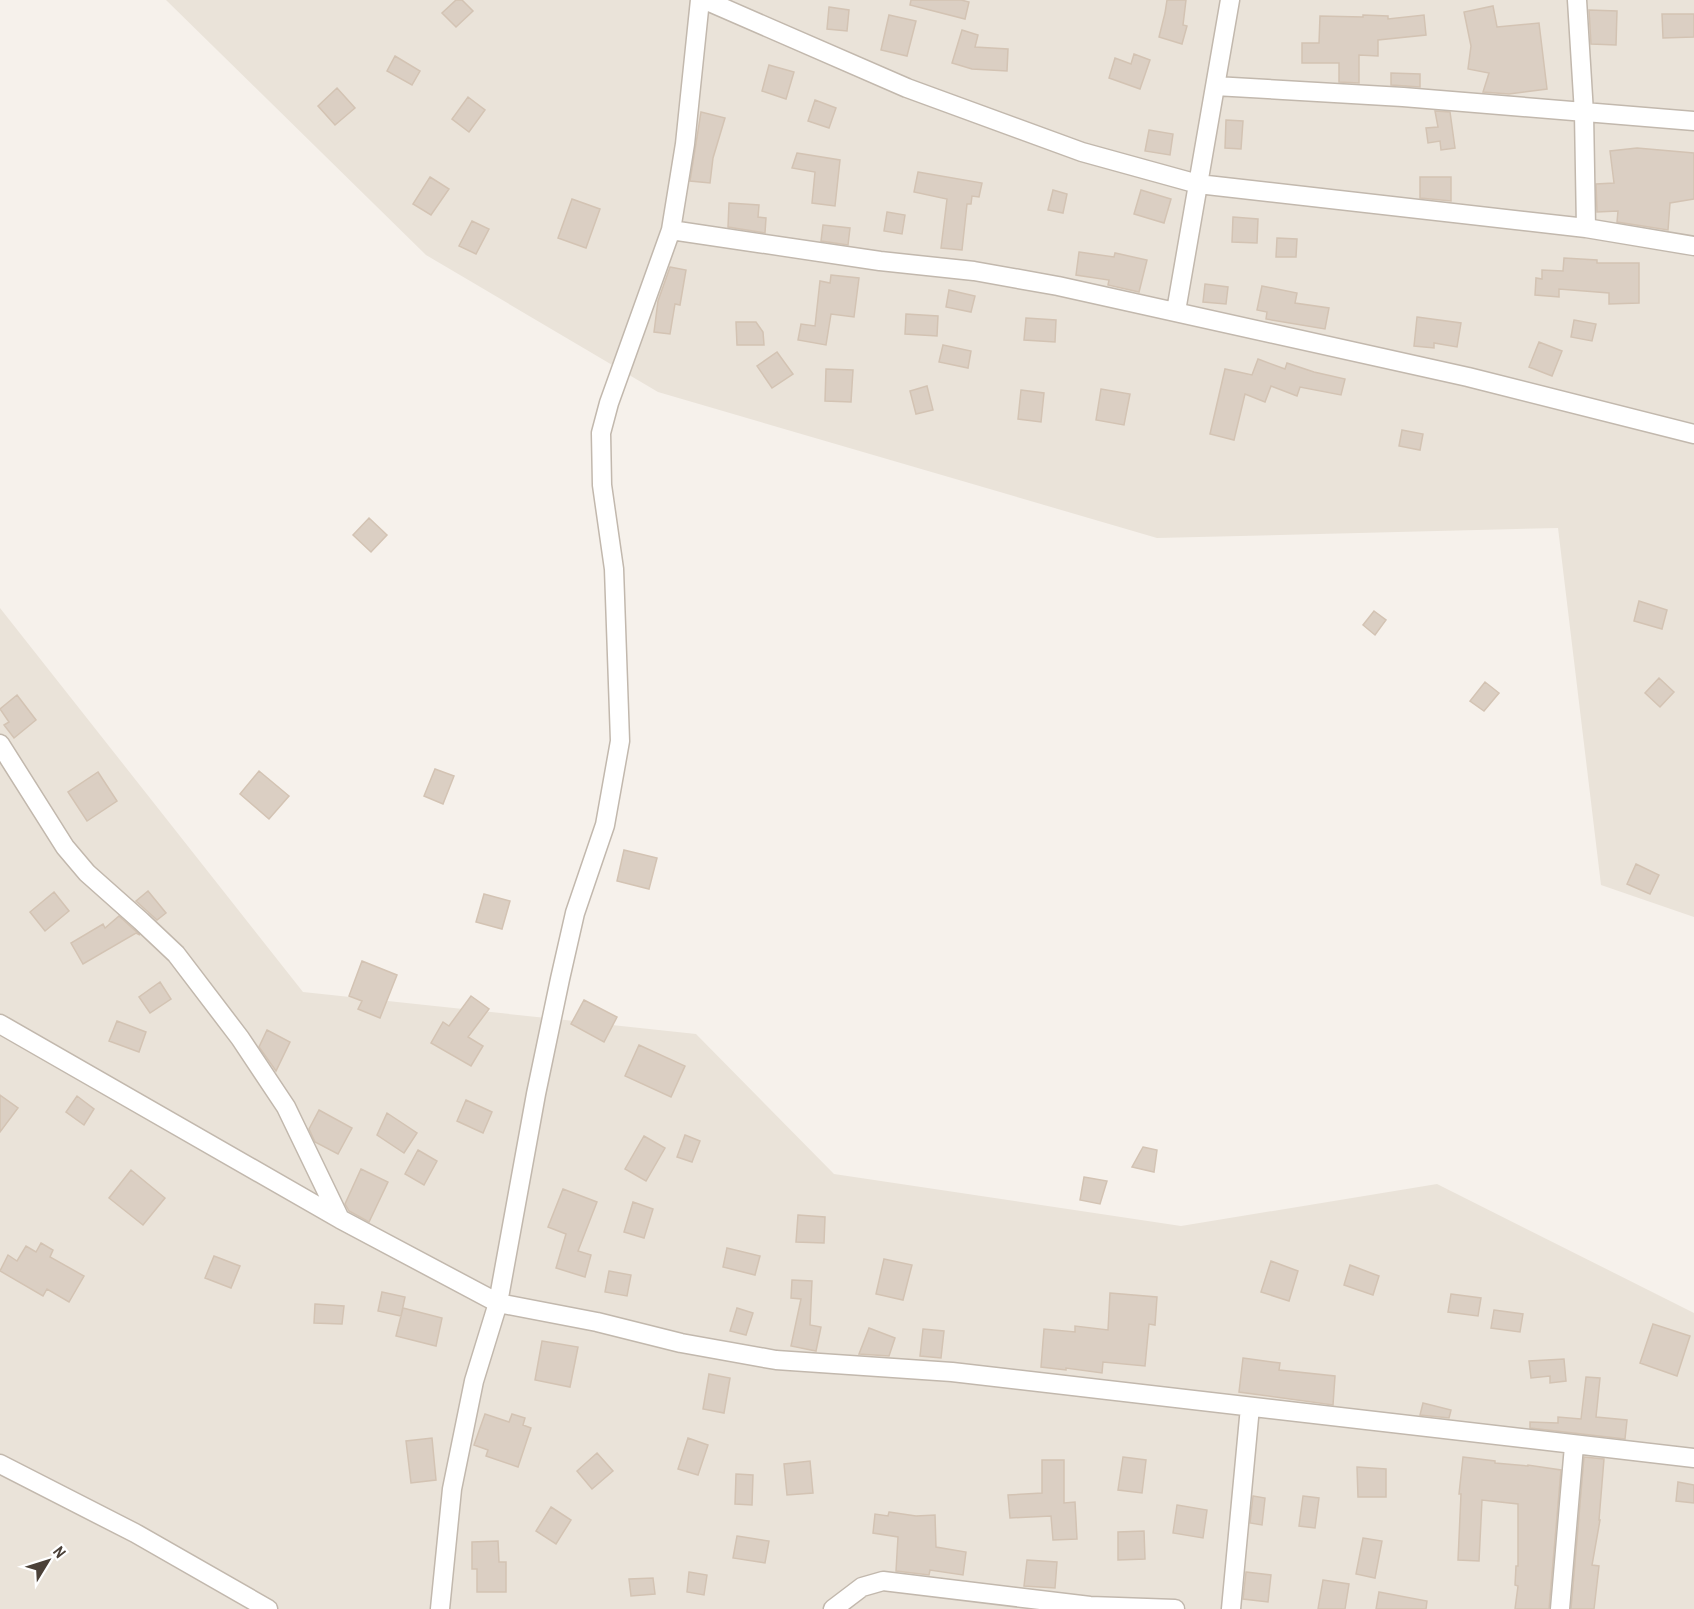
<svg xmlns="http://www.w3.org/2000/svg" width="1694" height="1609" font-family="'Archivo Narrow',sans-serif">
<style>
.residential{fill:#eae3d9}
.building{fill:#dbcfc3;stroke:#d3c3b3;stroke-width:1.5}
.lines{fill:none;stroke-linecap:round;stroke-linejoin:round}
.minor-casing{stroke:#c2b8ad;stroke-width:21}
.minor{stroke:#fff;stroke-width:18}
</style>
<rect width="100%" height="100%" fill="#f6f1eb"/>
<!-- residential -->
<path class="residential" d="M166,0H1694V917L1601,885L1558,528L1157,538L658,392L426,255Z
M0,608L303,992L696,1034L834,1174L1181,1226L1437,1184L1694,1313V1609H0Z"/>
<!-- building -->
<path class="building" d="M456,0H462L473,11L456,27L442,13Z
M911,0H961L969,2L965,19L910,5Z
M1167,0H1186L1183,25L1187,26L1182,44L1159,37L1165,13Z
M1493,6L1497,27L1539,23L1547,89L1509,94L1483,92L1489,73L1468,69L1471,46L1464,12Z
M829,7L849,10L847,31L827,29Z
M1589,10L1617,11L1616,45L1591,44Z
M1662,14H1694V37L1663,38Z
M889,15L916,21L907,56L881,50Z
M1363,15L1388,16V19L1424,15L1426,35L1378,40V56L1359,55V83L1339,82V63H1302V43H1319L1320,16L1363,17Z
M962,30L978,35L975,47L1008,49L1007,71L972,69L952,63Z
M1134,54L1150,60L1140,89L1109,78L1115,58L1131,64Z
M395,56L420,71L412,85L387,71Z
M769,65L794,72L786,99L762,91Z
M1391,73L1420,74V87L1391,85Z
M337,88L355,108L335,125L318,106Z
M468,97L485,110L469,132L452,119Z
M815,100L836,108L829,128L808,121Z
M1435,111L1450,112L1455,148L1441,150L1440,141L1428,143L1426,128L1438,127Z
M701,112L725,118L713,158L710,183L690,181Z
M1226,120L1243,121L1241,149L1225,148Z
M1149,130L1173,134L1170,155L1145,151Z
M1637,148L1694,153V199L1670,203L1668,230L1617,222L1618,211L1597,212L1596,184L1614,183L1610,151Z
M797,153L840,160L835,206L812,203L815,172L792,168Z
M918,172L982,183L979,197L972,196L971,204H967L962,250L941,248L947,199L914,192Z
M430,177L449,189L431,215L413,204Z
M1420,177H1451V201L1420,198Z
M1053,190L1067,194L1063,213L1048,210Z
M1141,190L1171,199L1164,223L1134,214Z
M572,199L600,209L586,248L558,238Z
M729,203L759,205L758,217L766,218L765,233L728,227Z
M887,212L905,215L902,234L884,231Z
M1233,217L1258,219L1257,243L1232,242Z
M472,221L489,229L476,254L459,246Z
M823,225L850,228L848,245L821,241Z
M1277,238L1297,239L1296,257H1276Z
M1079,252L1114,257L1115,253L1147,260L1139,292L1108,285L1109,280L1076,275Z
M1564,258L1597,260V263H1639V303L1609,304V293L1559,289V297L1535,295L1536,278L1542,279V270L1563,271Z
M670,267L686,270L680,305L675,304L670,334L654,332L658,301Z
M831,275L859,278L854,317L831,314L826,345L798,340L801,324L815,326L820,281L830,283Z
M1205,284L1228,287L1226,304L1203,302Z
M1262,286L1297,293L1295,303L1329,308L1325,329L1266,319L1267,312L1257,310Z
M949,290L975,296L971,312L946,307Z
M906,314L938,316L937,336L905,334Z
M1417,317L1461,323L1457,347L1434,343V348L1414,346Z
M1026,318L1056,320L1055,342L1024,340Z
M1574,320L1596,324L1592,341L1571,337Z
M736,322H756L763,332L764,345H737Z
M1539,342L1562,351L1552,376L1529,367Z
M943,345L971,351L968,368L939,362Z
M777,352L793,374L772,388L757,366Z
M1258,359L1285,369L1287,363L1314,372L1345,379L1341,395L1300,387L1297,396L1271,386L1265,402L1245,394L1234,440L1210,434L1225,369L1252,375Z
M826,369L853,370L851,402L825,401Z
M927,386L933,410L916,414L910,391Z
M1101,389L1130,394L1124,425L1096,420Z
M1021,390L1044,393L1041,422L1018,419Z
M1402,430L1423,434L1420,450L1399,446Z
M369,518L387,535L371,552L353,535Z
M1639,601L1667,610L1662,629L1634,621Z
M1374,611L1386,620L1375,635L1363,625Z
M1659,678L1674,692L1660,707L1645,693Z
M1485,682L1499,693L1484,711L1470,701Z
M17,695L36,720L14,738L4,725L9,722L0,709Z
M435,769L454,776L443,804L424,796Z
M259,771L289,796L269,819L240,794Z
M98,772L117,801L87,821L68,792Z
M624,850L657,858L649,889L617,881Z
M1636,864L1659,875L1650,894L1627,884Z
M148,891L166,913L157,920L136,901Z
M54,892L69,911L45,931L30,912Z
M484,894L510,901L502,929L476,922Z
M119,916L140,935L136,933L83,964L71,943L103,924L105,928Z
M362,961L397,975L380,1018L358,1009L362,1001L349,996Z
M160,982L171,999L150,1013L139,997Z
M471,996L489,1009L468,1037L483,1046L471,1066L431,1043L443,1022L449,1026Z
M584,1000L617,1017L604,1042L571,1024Z
M117,1021L146,1032L139,1052L109,1041Z
M267,1030L290,1042L276,1071L259,1047Z
M639,1045L685,1066L671,1097L625,1076Z
M0,1095L18,1108L0,1132Z
M77,1096L94,1109L84,1125L66,1112Z
M466,1100L492,1112L483,1133L457,1121Z
M319,1110L352,1128L338,1154L315,1142L309,1129Z
M387,1113L417,1133L404,1153L377,1135Z
M685,1135L700,1141L692,1162L677,1157Z
M644,1136L665,1148L646,1181L625,1169Z
M1143,1147L1157,1150L1154,1172L1132,1167Z
M418,1150L437,1161L424,1185L405,1174Z
M361,1169L388,1182L369,1222L349,1211L345,1204Z
M131,1170L165,1198L143,1225L109,1198Z
M1084,1177L1107,1181L1100,1204L1080,1200Z
M563,1189L597,1202L578,1251L591,1255L585,1277L556,1268L566,1234L548,1227Z
M633,1202L653,1209L644,1238L624,1232Z
M798,1215L825,1217L824,1243L796,1242Z
M41,1243L53,1250L50,1257L84,1276L69,1302L47,1289L43,1296L0,1271L8,1255L17,1261L26,1246L36,1252Z
M727,1248L760,1256L755,1275L723,1267Z
M214,1256L240,1266L231,1288L205,1278Z
M884,1259L912,1265L903,1300L876,1294Z
M1271,1261L1298,1271L1289,1301L1261,1292Z
M1350,1265L1379,1276L1373,1295L1344,1285Z
M609,1271L631,1275L627,1296L605,1292Z
M792,1280L812,1281L810,1325L821,1327L816,1351L791,1346L801,1299L791,1298Z
M382,1292L405,1297L401,1316L378,1311Z
M1110,1293L1157,1297L1155,1325L1149,1324L1145,1366L1103,1362L1102,1373L1066,1368V1370L1041,1367L1044,1329L1075,1332V1326L1108,1330Z
M1451,1294L1481,1298L1478,1316L1448,1312Z
M315,1304L344,1306L342,1324L314,1323Z
M403,1308L442,1318L436,1346L396,1336Z
M737,1308L753,1313L746,1335L730,1331Z
M1494,1310L1523,1314L1520,1332L1491,1328Z
M1653,1324L1690,1336L1677,1376L1640,1363Z
M869,1328L895,1338L889,1356L859,1354Z
M923,1329L944,1331L941,1358L920,1356Z
M542,1341L578,1347L570,1387L535,1380Z
M1243,1358L1280,1363L1279,1370L1335,1376L1333,1405L1239,1392Z
M1564,1359L1566,1381L1550,1383V1376L1531,1378L1529,1361Z
M709,1374L730,1378L724,1413L703,1409Z
M1586,1377L1600,1378L1596,1417L1627,1420L1625,1439L1530,1428V1422L1558,1423V1417L1581,1419Z
M1423,1403L1451,1410L1449,1418L1420,1415Z
M485,1414L509,1422L512,1414L525,1418L523,1425L531,1428L518,1467L486,1456L488,1450L474,1445Z
M432,1438L436,1480L411,1483L406,1441Z
M688,1438L708,1445L698,1475L678,1469Z
M597,1453L613,1471L592,1489L577,1471Z
M1123,1457L1146,1460L1142,1493L1118,1490Z
M1463,1457L1495,1461V1463L1528,1466V1465L1561,1470L1549,1609H1515L1518,1586L1515,1585L1516,1566H1518V1504L1482,1500L1479,1561L1458,1560L1461,1494H1459Z
M1584,1457L1604,1459L1599,1520H1600L1592,1565L1599,1566L1594,1609H1571Z
M1042,1460H1064V1503L1075,1502L1077,1539L1053,1540L1051,1516L1010,1518L1008,1495L1042,1493Z
M810,1461L813,1493L787,1495L784,1464Z
M1357,1467L1386,1469V1497H1358Z
M736,1474L753,1475L752,1505L735,1504Z
M1678,1482L1694,1485V1503L1676,1501Z
M1253,1496L1265,1498L1262,1525L1250,1523Z
M1303,1496L1319,1498L1315,1528L1299,1526Z
M1177,1505L1207,1510L1203,1538L1173,1533Z
M551,1507L571,1520L556,1544L536,1531Z
M889,1512L916,1516L935,1515L936,1547L966,1552L963,1575L930,1570L929,1575L896,1571L898,1537L873,1533L875,1514L888,1516Z
M1144,1531L1145,1559L1118,1560V1532Z
M737,1536L769,1541L765,1563L733,1558Z
M1363,1538L1382,1541L1375,1578L1356,1574Z
M498,1541L499,1562H506V1592H477V1569H472V1542Z
M1027,1560L1057,1562L1055,1588L1024,1586Z
M689,1572L707,1575L704,1595L687,1592Z
M1246,1572L1271,1575L1268,1602L1243,1599Z
M653,1578L655,1594L631,1596L629,1579Z
M1323,1580L1349,1584L1345,1609H1318Z
M1379,1592L1427,1601L1426,1609H1376Z"/>
<g class="lines">
<!-- minor casing -->
<g class="minor-casing">
<path id="minor" d="M700,0L685,144L671,230L880,261L974,271L1058,286L1468,377L1694,434
M705,0L907,88L1082,152L1198,184L1586,228L1694,246
M1577,0L1584,113L1586,228
M1215,86L1403,97L1694,121
M1176,311L1230,0
M0,744L65,847L87,873L141,921L176,954L240,1038L286,1107L340,1219
M0,1024L340,1219L498,1303L597,1322L681,1343L776,1360L952,1372L1694,1458
M0,1464L135,1533L268,1609
M440,1609L452,1489L474,1381L498,1303L536,1094L560,979L575,913L605,825L620,741L614,569L602,485L601,433L609,403L671,230
M833,1609L862,1587L883,1581L1090,1606L1175,1609
M1231,1609L1250,1407
M1560,1609L1574,1446"/>
</g>
<!-- minor -->
<use href="#minor" class="minor"/>
</g>
<!-- north arrow -->
<g transform="translate(48 1561) rotate(52)" stroke="#ffffff" stroke-width="4.5" paint-order="stroke">
<path d="M0-4.5L10 22L0 15L-10 22Z" fill="#4b4138"/>
<text y="-9" font-size="16" font-weight="bold" text-anchor="middle" fill="#4b4138">N</text>
</g>
</svg>
